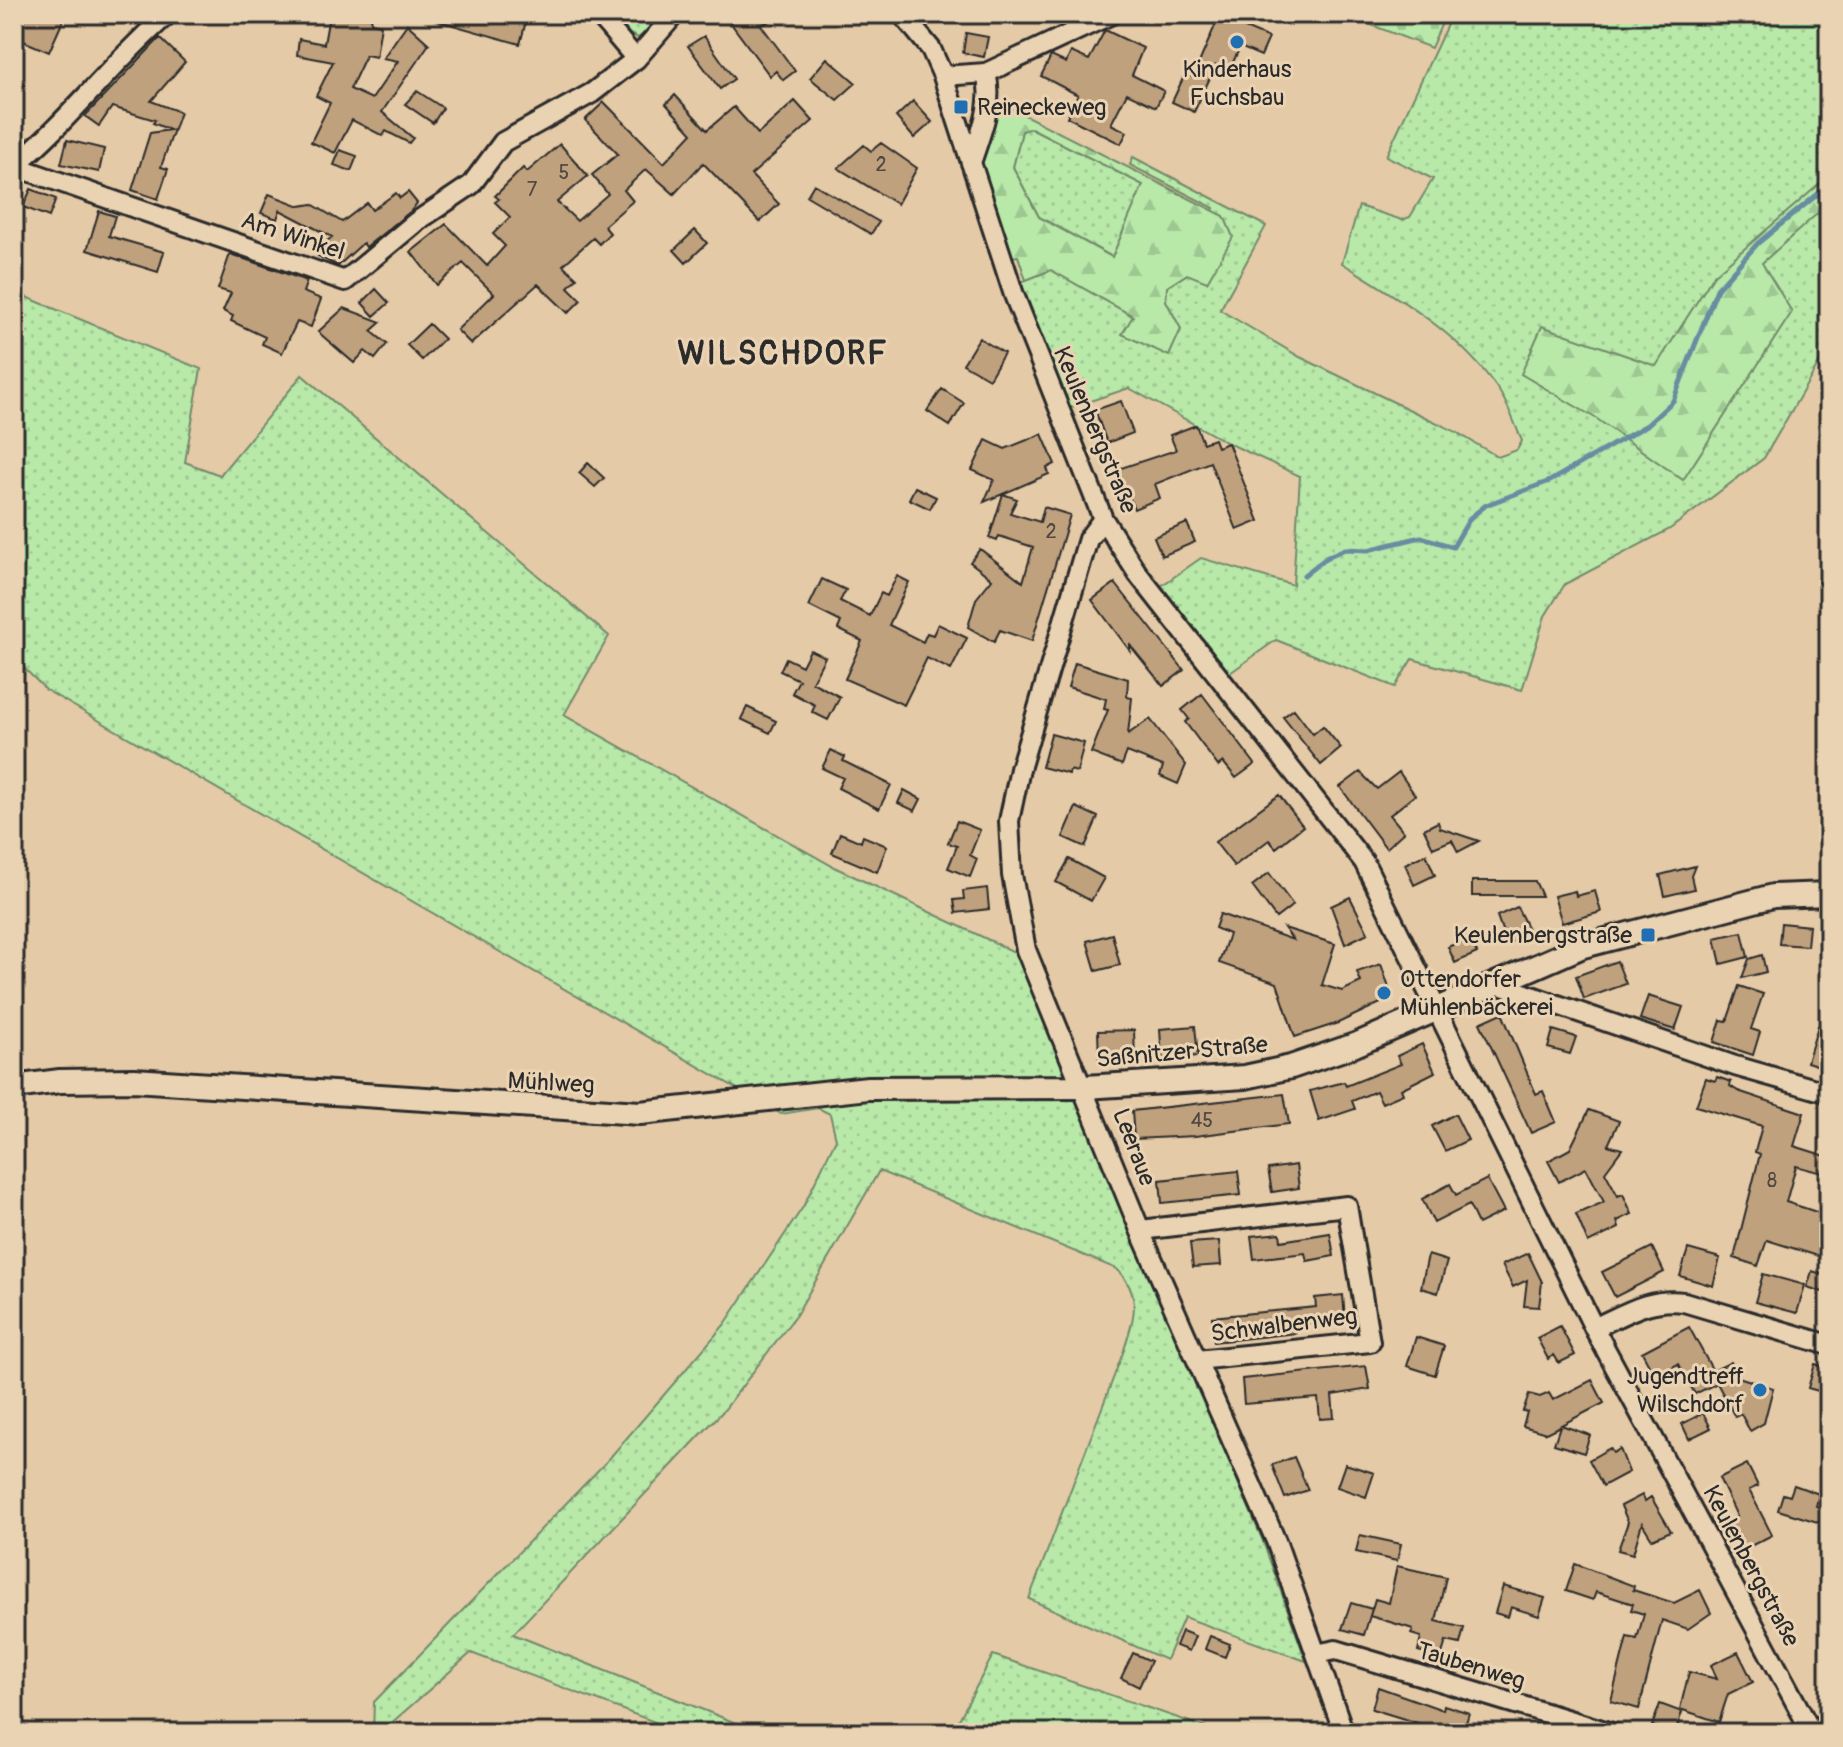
<svg xmlns="http://www.w3.org/2000/svg" width="1843" height="1747" font-family="Pangolin,sans-serif">
<style>
.grass{fill:url(#grass-dots);stroke:#728a6a;stroke-width:2}
.forest{fill:url(#forest-firs);stroke:#728a6a;stroke-width:2;fill-rule:evenodd}
.cemetery{fill:url(#cemetery-stones);stroke:#728a6a;stroke-width:2}
.lines{fill:none;stroke-linecap:round;stroke-linejoin:round}
.stream{stroke:#678da1;stroke-width:5}
.building{fill:#c0a17d;stroke:#2b2b2b;stroke-width:2}
.minor-casing{stroke:#2b2b2b;stroke-width:24}
.tertiary-casing{stroke:#2b2b2b;stroke-width:28}
.minor{stroke:#ead3b3;stroke-width:18}
.tertiary{stroke:#ead3b3;stroke-width:22}
.poi-dot{fill:#1f6fb2;stroke:#ead3b3;stroke-width:3}
.labels{text-anchor:middle;dominant-baseline:central;stroke-width:6;stroke-linejoin:round;paint-order:stroke}
.number-label{font-size:20px;fill:#504840}
.poi-label{font-size:24px;fill:#2b2b2b;stroke:#ead3b3;text-anchor:start}
.street-label{font-size:24px;fill:#2b2b2b;stroke:#ead3b3}
.district-label{font-size:32px;font-weight:bold;letter-spacing:2px;fill:#2b2b2b;stroke:#ead3b3}
</style>
<defs>
<pattern id="grass-dots" width="8" height="8" patternUnits="userSpaceOnUse" patternTransform="scale(2)"><rect width="8" height="8" fill="#b8e9a9"/><path d="M2 2h.1M6 6h.1" fill="none" stroke="#9ec892" stroke-width="1.8" stroke-linecap="round"/></pattern>
<pattern id="forest-firs" width="22" height="20" patternUnits="userSpaceOnUse" patternTransform="scale(2)"><rect width="22" height="20" fill="#b8e9a9"/><path d="M5 1l3.5 6h-7zM16 11l3.5 6h-7z" fill="#9ec892"/></pattern>
<pattern id="cemetery-stones" width="16" height="16" patternUnits="userSpaceOnUse" patternTransform="scale(2)"><rect width="16" height="16" fill="#b8e9a9"/><path d="M2 7V4a2 2 0 0 1 4 0v3zM10 15v-3a2 2 0 0 1 4 0v3z" fill="#9ec892"/></pattern>
</defs>
<rect width="100%" height="100%" fill="#e5caa7"/>
<filter id="ink" filterUnits="userSpaceOnUse"><feTurbulence type="fractalNoise" baseFrequency=".0125" numOctaves="2"/><feDisplacementMap in="SourceGraphic" scale="16" xChannelSelector="R" yChannelSelector="G"/><feConvolveMatrix kernelMatrix="1 2 1 2 8 2 1 2 1" color-interpolation-filters="sRGB"/></filter>
<g filter="url(#ink)">
<!-- grass -->
<path class="grass" d="M613,14H667L638,38L630,34Z
M1452,14H1829V346L1764,458L1670,529L1565,584L1545,616L1522,690L1412,659L1395,687L1276,640L1230,673L1161,586L1201,558L1293,585L1300,476L1228,443L1129,388L1069,408L1021,282L1051,270L1134,317L1123,334L1169,355L1181,329L1166,301L1167,287L1187,274L1214,208L1130,165L1133,157L1266,226L1220,310L1300,357L1456,432L1498,457L1517,450L1522,441C1515,425 1509,406 1499,391C1460,333 1401,300 1342,263L1359,206L1402,220L1410,217L1433,179L1386,156Z
M1031,128L1144,185L1112,257L1039,217L1013,167L1022,131Z
M14,292L201,369L185,462L220,475L302,375L609,636L564,715L834,867L1023,956L1136,1242L1262,1539L1306,1661L1184,1617L1166,1660L1029,1599L1124,1350C1134,1316 1143,1297 1117,1269L879,1171L796,1315L725,1409L513,1634L761,1733H684L471,1653L380,1733H373L374,1702L607,1461L725,1324L803,1207L836,1139L830,1114L818,1108L781,1114L46,690L14,658Z
M993,1655L1222,1733H952Z"/>
<!-- forest -->
<path class="forest" d="M997,101L1224,216L1233,237L1207,282L1187,274L1167,287L1166,301L1181,329L1169,356L1122,334L1133,316L1051,270L1026,280L1018,256L1012,257L977,164ZM1031,128L1143,185L1112,257L1039,217L1013,167L1022,131Z
M1829,176V203L1762,263L1792,312L1683,480L1597,419L1521,374L1542,326L1656,366L1714,275Z"/>
<!-- cemetery -->
<path class="cemetery" d="M1343,14H1446L1431,48Z"/>
<g class="lines">
<!-- stream -->
<path class="stream" d="M1304,575L1329,556L1345,549L1368,550L1421,537L1453,547L1470,518L1486,505L1550,481L1647,425L1673,401L1717,289L1758,243L1829,185"/>
</g>
<!-- building -->
<path class="building" d="M14,14H66L49,52L14,37Z
M342,14H372L371,23L381,25L376,57L366,55L350,89L372,99L398,61L383,58L407,24L429,44L382,112L413,138L409,143L386,131L383,136L352,120L335,153L311,142L330,103L316,96L333,62L297,55L299,39L324,44L329,16L341,19Z
M428,14H528L520,44L428,18Z
M724,14H785L761,25L795,71L783,80L776,71L770,76Z
M1220,14H1251L1245,28L1269,38L1261,56L1240,47L1229,71L1216,65L1194,112L1172,102L1185,74L1193,77Z
M1105,30L1143,48L1132,75L1164,91L1156,107L1127,93L1111,124L1127,132L1121,144L1067,117L1078,95L1041,76L1051,56L1066,63L1071,52L1089,60Z
M966,33L988,37L984,57L963,53Z
M704,36L734,79L720,89L688,46Z
M160,38L185,62L151,101L180,112L161,167L168,169L158,199L132,190L150,133L170,130L153,123L155,120L112,107L99,126L85,116Z
M827,58L856,83L837,100L810,78Z
M417,91L443,108L433,123L405,104Z
M675,95L707,130L734,107L758,134L795,101L813,121L751,175L779,204L760,222L703,163L674,194L646,169L624,190L633,201L604,226L610,233L599,244L593,238L563,265L577,278L568,287L581,300L568,313L538,284L471,344L457,330L494,294L463,263L437,285L411,252L446,224L487,266L505,246L493,234L510,217L495,202L499,199L495,196L523,168L527,172L560,144L588,176L557,202L577,221L608,194L592,175L618,154L585,120L604,102L664,163L692,133L666,104Z
M913,101L932,122L914,138L896,117Z
M67,140L104,149L99,172L61,164Z
M881,143L917,168L897,204L838,168L864,145L871,151Z
M340,150L357,156L351,171L334,165Z
M814,184L879,222L871,234L807,196Z
M31,189L56,199L49,217L23,207Z
M408,192L417,203L411,211L366,247L363,243L338,266L318,256L325,250L321,246L332,237L280,210L277,219L261,213L269,194L300,206L312,204L342,222L367,203L372,210L396,193L400,198Z
M99,211L115,216L109,236L164,252L158,272L87,250Z
M695,230L707,243L686,263L674,250Z
M230,254L307,281L303,292L321,299L311,327L297,322L282,353L262,344L265,337L231,321L233,316L223,311L231,293L218,289Z
M376,289L389,303L374,316L362,303Z
M344,308L381,322L371,331L387,344L375,359L365,351L354,363L318,332Z
M429,324L444,339L422,360L407,345Z
M979,338L1004,353L989,379L963,364Z
M942,389L964,403L950,426L927,411Z
M1121,401L1133,433L1107,443L1095,410Z
M1196,425L1203,443L1214,439L1217,447L1228,443L1259,521L1237,530L1210,462L1155,484L1160,498L1134,509L1118,469L1176,450L1170,435Z
M1042,434L1055,464L1047,468L1049,474L984,502L994,480L972,470L986,440L1005,449Z
M588,463L604,478L595,487L579,473Z
M915,487L936,497L930,509L909,499Z
M1003,494L1017,499L1010,513L1040,522L1044,507L1070,515L1032,641L1000,630L994,642L968,627L976,599L992,579L970,562L980,549L1023,582L1033,547L999,536L997,541L989,538Z
M1187,523L1195,542L1162,556L1154,537Z
M897,576L909,582L889,625L923,642L927,633L933,635L938,624L967,638L951,670L927,658L904,705L845,679L862,641L838,629L841,622L809,606L822,579L846,590L840,601L870,616L881,593L887,596Z
M1115,583L1184,670L1163,686L1130,645V651L1092,600Z
M810,650L825,657L812,682L840,697L828,720L812,712L815,705L792,693L799,680L780,671L786,658L802,666Z
M1075,663L1128,679L1127,697L1132,698L1128,734L1150,719L1186,765L1178,784L1160,776L1163,766L1127,752L1122,765L1091,753L1108,710L1104,709L1106,699L1068,687Z
M1202,694L1255,764L1236,778L1223,762L1218,766L1185,722L1189,719L1182,710Z
M747,707L776,721L770,733L741,719Z
M1294,709L1313,734L1323,726L1341,748L1321,765L1283,717Z
M1051,734L1084,743L1077,772L1070,770L1069,774L1042,767Z
M831,750L845,757L843,761L891,785L879,809L838,788L843,778L822,768Z
M1360,772L1377,789L1399,772L1415,795L1390,815L1404,832L1386,848L1340,787Z
M904,790L921,799L915,811L898,803Z
M1279,795L1303,826L1276,848L1269,840L1234,866L1215,842Z
M1076,807L1098,817L1085,847L1063,837Z
M957,821L980,830L970,855L977,859L970,877L948,868L957,846L948,843Z
M1438,822L1440,828L1479,841L1458,852L1452,840L1433,848L1424,829Z
M840,833L861,842L863,836L887,846L877,872L832,853Z
M1426,854L1435,875L1414,885L1405,864Z
M1069,859L1104,878L1091,901L1056,882Z
M1695,866L1691,876L1694,889L1665,896L1660,875Z
M1269,873L1293,905L1276,918L1252,886Z
M1472,881H1535L1542,896H1472Z
M987,888L989,909L956,913L954,900L964,899L963,891Z
M1575,891L1576,896L1595,891L1601,912L1562,923L1554,896Z
M1350,897L1368,933L1345,944L1331,906Z
M1517,907L1530,933L1507,944L1497,916Z
M1220,914L1293,940L1284,928L1335,944L1322,985L1342,991L1361,982L1357,972L1381,964L1390,991L1387,1000L1338,1023L1295,1037L1277,983L1219,963L1229,934L1215,928Z
M1781,923L1809,926L1807,946L1779,944Z
M1742,932L1748,957L1721,964L1715,938Z
M1112,934L1120,965L1096,971L1087,941Z
M1469,937L1477,953L1455,963L1448,947Z
M1762,955L1766,972L1742,978L1749,959Z
M1617,961L1626,984L1584,999L1576,976Z
M1739,986L1763,994L1751,1029L1760,1032L1753,1055L1714,1042L1721,1020L1727,1021Z
M1648,996L1683,1007L1675,1030L1640,1019Z
M1502,1013L1536,1094L1543,1091L1556,1122L1531,1133L1480,1023Z
M1195,1026L1198,1056L1162,1059L1160,1029Z
M1818,1026L1829,1030V1069L1807,1062Z
M1134,1030L1135,1060L1099,1061L1098,1031Z
M1553,1030L1576,1037L1570,1054L1548,1048Z
M1422,1044L1435,1072L1401,1089L1403,1094L1382,1103L1376,1091L1352,1101L1355,1109L1319,1121L1310,1091L1344,1082L1346,1086L1401,1064L1397,1056Z
M1717,1077L1731,1082L1730,1086L1738,1091L1804,1113L1794,1146L1829,1157V1175L1796,1166L1786,1202L1829,1216V1231L1821,1257L1767,1240L1758,1266L1734,1258L1760,1154L1755,1152L1762,1126L1696,1106L1706,1078L1715,1081Z
M1284,1094L1289,1124L1195,1136L1134,1139L1132,1111Z
M1589,1110L1619,1121L1608,1145L1622,1149L1605,1172L1618,1196L1623,1194L1632,1214L1617,1221L1619,1228L1588,1243L1576,1214L1604,1202L1586,1168L1559,1182L1548,1161L1570,1149Z
M1455,1114L1468,1140L1445,1151L1432,1126Z
M1296,1165L1299,1188L1272,1192L1268,1169Z
M1238,1171L1241,1195L1162,1203L1160,1180Z
M1487,1179L1504,1211L1478,1224L1469,1205L1434,1223L1422,1199L1450,1184L1456,1195Z
M1280,1233L1281,1241L1330,1233L1334,1256L1307,1261L1305,1253L1254,1259L1251,1236Z
M1219,1241L1221,1265L1193,1267L1190,1243Z
M1652,1247L1664,1272L1615,1297L1602,1272Z
M1688,1249L1720,1258L1713,1286L1680,1276Z
M1528,1253L1542,1282L1539,1307L1524,1306L1527,1280L1513,1287L1502,1265Z
M1428,1255L1447,1261L1438,1293L1421,1288Z
M1812,1271L1829,1276V1294L1807,1287Z
M1763,1274L1805,1285L1797,1313L1755,1302Z
M1343,1295L1345,1320L1295,1325L1296,1333L1214,1342L1212,1317L1316,1307L1315,1298Z
M1560,1326L1575,1355L1559,1363L1554,1355L1548,1359L1537,1338Z
M1689,1327L1713,1371L1731,1362L1738,1377L1773,1388L1764,1423L1750,1431L1741,1414L1735,1417L1717,1383L1695,1394L1678,1364L1655,1376L1642,1352Z
M1416,1337L1444,1346L1435,1375L1407,1366Z
M1815,1364L1829,1368V1394L1808,1388Z
M1366,1366L1370,1389L1332,1395L1334,1418L1320,1419L1318,1398L1244,1404L1242,1379Z
M1592,1380L1604,1403L1561,1425L1590,1435L1584,1453L1554,1444L1560,1426L1546,1433L1523,1426L1527,1412L1523,1411L1529,1394L1540,1397L1549,1393L1553,1400Z
M1703,1413L1711,1428L1689,1439L1682,1424Z
M1610,1448L1613,1453L1620,1449L1629,1472L1603,1486L1589,1460Z
M1294,1457L1308,1490L1285,1498L1272,1465Z
M1345,1464L1374,1473L1366,1497L1337,1487Z
M1747,1464L1758,1486L1749,1490L1772,1535L1745,1549L1730,1520L1737,1516L1719,1478Z
M1794,1485L1819,1494L1816,1506L1826,1509L1821,1523L1778,1510L1783,1494L1790,1496Z
M1642,1495L1645,1501L1651,1497L1671,1531L1652,1539L1642,1523L1633,1554L1618,1550L1628,1522L1621,1506Z
M1360,1535L1401,1544L1397,1561L1356,1552Z
M1575,1564L1634,1586L1633,1590L1674,1603L1700,1590L1711,1613L1688,1629L1662,1620L1639,1709L1611,1701L1627,1637L1637,1639L1644,1614L1631,1610L1633,1604L1596,1592L1593,1600L1566,1591Z
M1397,1566L1446,1577L1436,1621L1464,1628L1460,1644L1446,1641L1441,1657L1418,1651L1421,1637L1411,1634L1413,1629L1370,1616L1375,1599L1389,1603Z
M1503,1586L1545,1598L1539,1616L1511,1607L1508,1617L1495,1613Z
M1351,1603L1372,1609L1364,1635L1342,1629Z
M1182,1631L1195,1636L1189,1651L1176,1646Z
M1210,1636L1230,1644L1225,1657L1205,1649Z
M1738,1652L1753,1682L1728,1694L1719,1722L1680,1709L1689,1672L1717,1679L1711,1665Z
M1133,1653L1151,1661L1139,1687L1121,1678Z
M1378,1687L1443,1710L1444,1705L1469,1713L1463,1733H1436L1437,1729L1372,1709Z
M1660,1704L1682,1712L1675,1733L1652,1726Z"/>
<g class="lines">
<!-- minor casing -->
<g class="minor-casing">
<path id="minor" d="M598,14L636,59
M902,14L931,49L943,76L1014,295L1103,519L1138,574L1364,862L1594,1328L1812,1733
M943,76L986,73L1112,14
M971,163C981,132 994,104 986,73
M14,166L345,281L416,222L471,185L503,142L592,93L636,59L675,14
M14,166C71,119 112,62 168,14
M1103,519L1088,539L1020,769L1009,821L1012,875L1026,950L1145,1242L1276,1541L1344,1733
M1494,983L1735,1066L1829,1093
M1141,1230L1347,1206L1370,1342L1197,1360
M1594,1328C1625,1314 1650,1297 1684,1302L1829,1345
M1316,1654L1336,1650L1612,1733"/>
</g>
<!-- tertiary casing -->
<g class="tertiary-casing">
<path id="tertiary" d="M14,1087L60,1081L134,1080L640,1113L868,1088L1085,1087L1245,1077L1291,1067L1355,1045L1583,946L1773,896L1829,894"/>
</g>
<!-- minor -->
<use href="#minor" class="minor"/>
<!-- tertiary -->
<use href="#tertiary" class="tertiary"/>
</g>
</g>
<!-- markers -->
<g class="poi-dot">
<circle cx="1237" cy="42" r="8"/>
<rect x="953" y="99" width="16" height="16" rx="4"/>
<rect x="1640" y="927" width="16" height="16" rx="4"/>
<circle cx="1384" cy="993" r="8"/>
<circle cx="1760" cy="1390" r="8"/>
</g>
<g class="labels">
<!-- number labels -->
<g class="number-label">
<text x="881" y="164">2</text>
<text x="564" y="172">5</text>
<text x="532" y="189">7</text>
<text x="1051" y="531">2</text>
<text x="1202" y="1120">45</text>
<text x="1772" y="1180">8</text>
</g>
<!-- poi labels -->
<g class="poi-label">
<text x="1237" y="69" text-anchor="middle">Kinderhaus<tspan x="1237" dy="28">Fuchsbau</tspan></text>
<text x="977" y="107">Reineckeweg</text>
<text x="1632" y="935" text-anchor="end">Keulenbergstraße</text>
<text x="1400" y="979">Ottendorfer<tspan x="1400" dy="28">Mühlenbäckerei</tspan></text>
<text x="1744" y="1376" text-anchor="end">Jugendtreff<tspan x="1744" dy="28">Wilschdorf</tspan></text>
</g>
<!-- street labels -->
<g class="street-label">
<text transform="translate(293 236) rotate(18)">Am Winkel</text>
<text transform="translate(1095 430) rotate(67)">Keulenbergstraße</text>
<text transform="translate(1182 1052) rotate(-5)">Saßnitzer Straße</text>
<text transform="translate(551 1083) rotate(3)">Mühlweg</text>
<text transform="translate(1134 1147) rotate(69)">Leeraue</text>
<text transform="translate(1284 1325) rotate(-7)">Schwalbenweg</text>
<text transform="translate(1751 1566) rotate(62)">Keulenbergstraße</text>
<text transform="translate(1471 1666) rotate(17)">Taubenweg</text>
</g>
<!-- district labels -->
<g class="district-label">
<text x="783" y="354">WILSCHDORF</text>
</g>
</g>
<!-- margin -->
<rect width="1843" height="1747" fill="none" stroke="#ead3b3" stroke-width="48"/>
<rect x="24" y="24" width="1795" height="1699" fill="none" stroke="#2b2b2b" stroke-width="3" filter="url(#ink)"/>
</svg>
